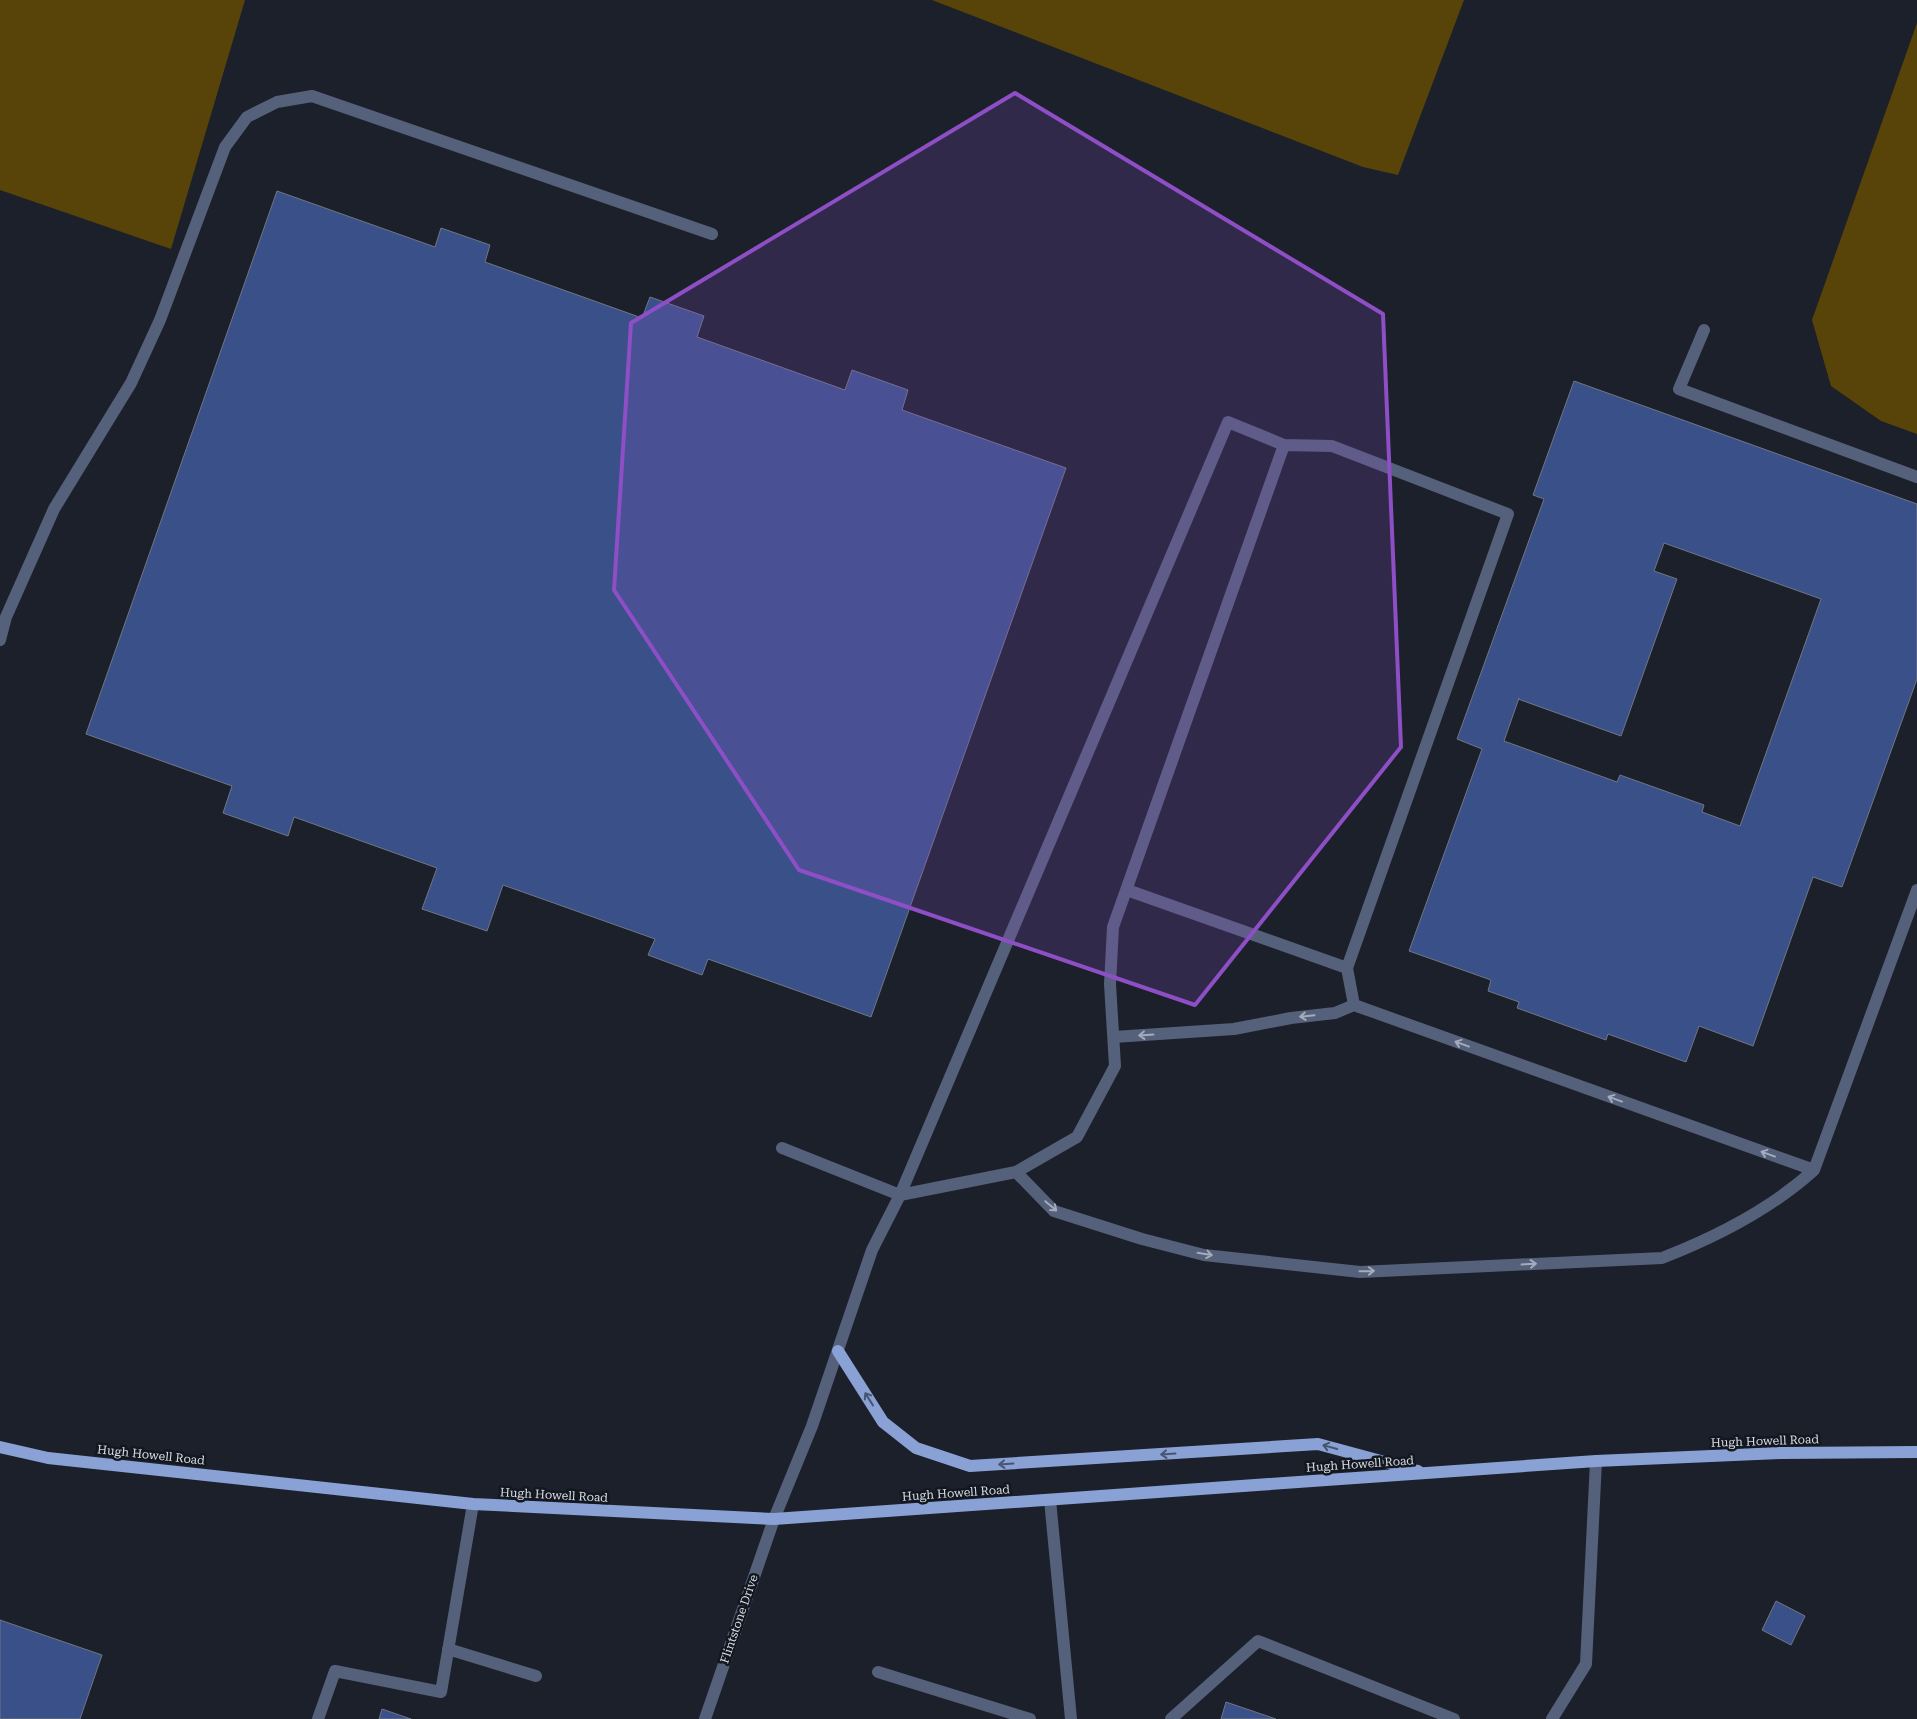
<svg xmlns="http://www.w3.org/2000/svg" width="1917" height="1719" font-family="'Roboto Serif',serif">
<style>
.forest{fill:#584409}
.building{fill:#3a5088;stroke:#717683;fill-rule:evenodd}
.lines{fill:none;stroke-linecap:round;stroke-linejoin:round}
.minor{stroke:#55607a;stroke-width:12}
.major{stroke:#8aa1d5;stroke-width:12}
.oneway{stroke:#a4abba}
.oneway2{stroke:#485571}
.marked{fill:#8e4fc6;fill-opacity:0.2;stroke:#8e4fc6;stroke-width:4;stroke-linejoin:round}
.labels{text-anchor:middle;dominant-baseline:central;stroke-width:5;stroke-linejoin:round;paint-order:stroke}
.street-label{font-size:12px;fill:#d9dde4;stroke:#121720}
</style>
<rect width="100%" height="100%" fill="#1b202a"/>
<!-- forest -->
<path class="forest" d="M0,0H245L171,249L0,190Z
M932,0H1464L1398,175L1363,167Z
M1917,23V434L1881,421L1831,386L1812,320Z"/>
<!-- building -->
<path class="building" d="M277,191L435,247L441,228L490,245L485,262L642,318L650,297L704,316L697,337L845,390L852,370L908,390L902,410L1066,468L871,1017L708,959L702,975L648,955L655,939L503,885L487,931L422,909L437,868L294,817L288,836L223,813L232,786L86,734Z
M1574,381L1917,504V679L1842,887L1813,877L1753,1046L1699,1026L1686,1062L1608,1034L1606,1040L1517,1008L1519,1002L1488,991L1491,980L1409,951L1482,749L1457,739L1544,499L1533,495ZM1664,543L1821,599L1740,826L1702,812L1704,805L1620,775L1617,782L1504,741L1519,698L1518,699L1621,736L1677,579L1654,571Z
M1776,1601L1805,1616L1791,1645L1762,1630Z
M0,1620L102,1655L80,1719H0Z
M1226,1702L1276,1719H1221Z
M382,1709L411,1719H379Z"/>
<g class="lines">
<!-- minor -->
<path class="minor" d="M1704,330L1679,389L1917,477
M1228,422L1284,445L1113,927L1110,984L1115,1066L1077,1137L1016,1172L900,1195Z
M1284,445L1332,446L1508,514L1347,968L1354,1005
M0,640L6,617L54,509L131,383L160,320L225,147L247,117L277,102L312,96L712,234
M1127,890L1347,968
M1114,1037L1234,1029L1291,1018L1335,1013L1354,1005L1814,1170
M1016,1172L1054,1211L1142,1239L1204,1255L1360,1272L1662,1258C1716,1237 1771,1209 1814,1170L1917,890
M1050,1500L1071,1719
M448,1649L536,1676
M878,1672L1030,1719
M318,1719L335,1671L441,1692L473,1504
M705,1719L774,1519L812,1426L872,1250L900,1195L782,1148
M1171,1719L1258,1641L1454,1719
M1552,1719L1586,1664L1596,1461"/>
<!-- major -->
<path class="major" d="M838,1351L883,1422L916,1448L970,1466L1318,1444L1418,1471
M0,1447L48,1458L473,1504L774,1519L1596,1461L1781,1453L1917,1452"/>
</g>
<!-- one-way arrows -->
<defs><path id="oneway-shaft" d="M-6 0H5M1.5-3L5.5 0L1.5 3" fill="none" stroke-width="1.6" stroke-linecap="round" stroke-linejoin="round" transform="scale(1.25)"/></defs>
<g class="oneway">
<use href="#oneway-shaft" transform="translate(1307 1016) rotate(174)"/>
<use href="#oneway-shaft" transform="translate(1146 1035) rotate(176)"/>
<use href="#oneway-shaft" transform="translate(1462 1044) rotate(-160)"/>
<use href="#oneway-shaft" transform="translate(1615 1099) rotate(-160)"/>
<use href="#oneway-shaft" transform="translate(1768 1154) rotate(-160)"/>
<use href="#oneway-shaft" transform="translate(1051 1206) rotate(40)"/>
<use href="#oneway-shaft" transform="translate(1205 1254) rotate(10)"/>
<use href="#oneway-shaft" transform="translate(1529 1264) rotate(-3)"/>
<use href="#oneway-shaft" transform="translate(1367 1271) rotate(-1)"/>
</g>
<g class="oneway2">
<use href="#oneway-shaft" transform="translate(869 1399) rotate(-122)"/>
<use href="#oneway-shaft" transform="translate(1330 1447) rotate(-165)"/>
<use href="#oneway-shaft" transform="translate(1168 1454) rotate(176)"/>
<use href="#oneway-shaft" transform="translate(1006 1464) rotate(176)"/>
</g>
<!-- marked area -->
<path class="marked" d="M1015,93L1383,314L1401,747L1195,1005L799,870L614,590L631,323Z"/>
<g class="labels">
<!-- street labels -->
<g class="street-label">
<text transform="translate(1765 1441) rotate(-2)">Hugh Howell Road</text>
<text transform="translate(151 1455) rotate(6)">Hugh Howell Road</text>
<text transform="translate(1360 1464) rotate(-4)">Hugh Howell Road</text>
<text transform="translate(956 1493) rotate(-4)">Hugh Howell Road</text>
<text transform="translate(554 1495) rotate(3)">Hugh Howell Road</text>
<text transform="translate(739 1619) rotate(-71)">Flintstone Drive</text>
</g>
</g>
</svg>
